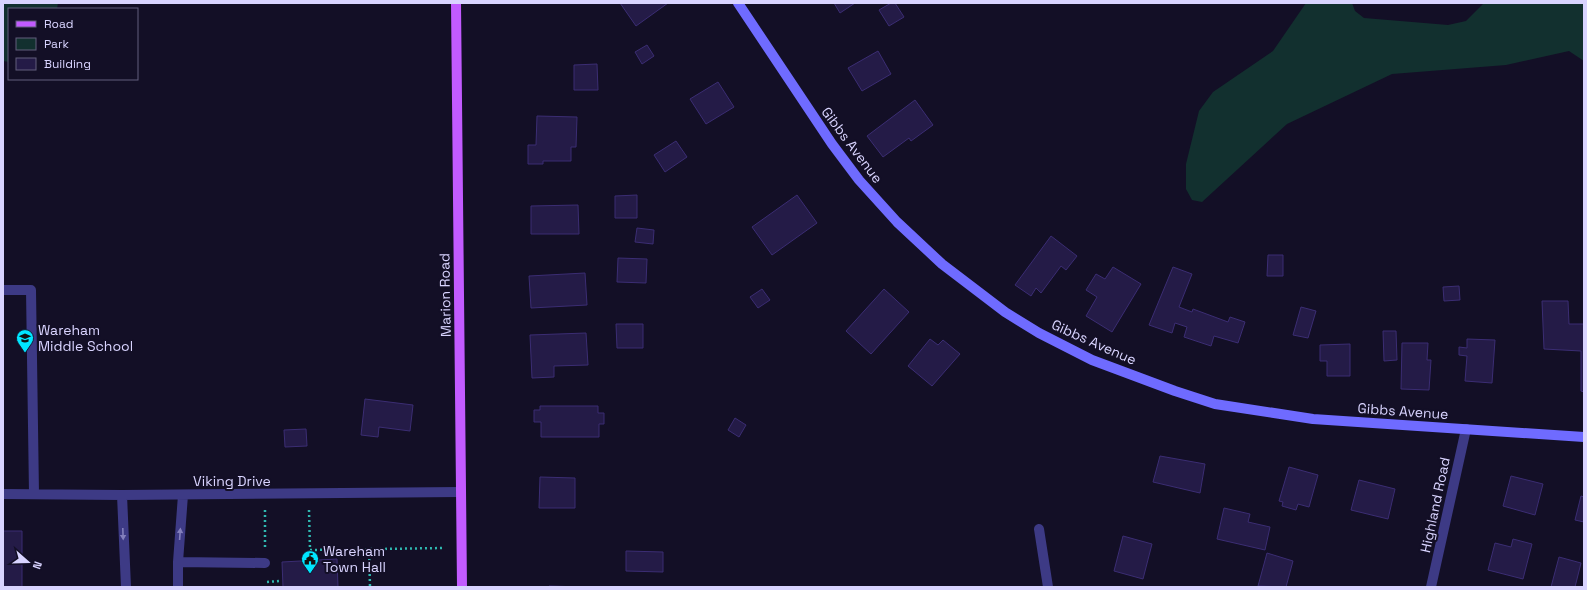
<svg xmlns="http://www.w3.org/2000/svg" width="1587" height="590" font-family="'Space Grotesk',sans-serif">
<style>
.green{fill:#12302f}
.building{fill:#241b47;stroke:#3b2d73}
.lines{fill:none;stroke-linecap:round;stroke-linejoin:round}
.path{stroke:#2fb8b0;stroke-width:2.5;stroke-dasharray:2 3;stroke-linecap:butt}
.lane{stroke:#3d3a85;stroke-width:10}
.street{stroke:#3d3a85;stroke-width:10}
.secondary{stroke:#6f6bff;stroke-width:10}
.primary{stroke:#c25bff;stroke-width:10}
.oneway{fill:#837fbc}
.labels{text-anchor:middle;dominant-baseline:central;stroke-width:4;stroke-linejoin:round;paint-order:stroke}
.street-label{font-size:14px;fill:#d9d4ff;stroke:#130f26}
.poi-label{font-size:14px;fill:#d9d4ff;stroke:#130f26;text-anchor:start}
</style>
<rect width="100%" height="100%" fill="#130f26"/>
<!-- green -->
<path class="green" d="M3,3H58L57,9H9V62L3,61Z
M1306,3H1352L1355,11L1364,18L1448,25L1466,21L1484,3H1584V61L1569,51L1506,65L1392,74L1287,124L1202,202L1192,200L1186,189V164L1199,111L1213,92L1273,51Z"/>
<!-- building -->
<path class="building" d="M620,3H668L636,26Z
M834,3H855L840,13Z
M891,3H895L904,17L889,26L879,10Z
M647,45L654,56L642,64L635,52Z
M878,51L891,74L862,91L848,68Z
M597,64L598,90H574V65Z
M718,82L734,107L706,124L690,99Z
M915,100L933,125L911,141L909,138L883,157L867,136Z
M537,116L577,117L576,147H571V161H543V164H528V145H536Z
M676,141L687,157L665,172L654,155Z
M637,195V218H615V196Z
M797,195L817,223L772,255L752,227Z
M578,205L579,234H531V206Z
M637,228L654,230L653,244L635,242Z
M1051,236L1077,256L1066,270L1061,266L1041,293L1036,288L1031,296L1015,285Z
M1268,255H1283V276H1267Z
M618,258L647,259L646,283L617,282Z
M1113,267L1141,284L1112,332L1086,316L1097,297L1086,290L1096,274L1105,279Z
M1173,267L1192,274L1179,307L1192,312L1193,309L1228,322L1230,317L1245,322L1238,343L1214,336L1211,346L1184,337L1187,327L1175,323L1172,333L1149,325Z
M585,273L587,305L531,308L529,276Z
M1459,286L1460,300L1444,301L1443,287Z
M762,289L770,300L758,308L750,297Z
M884,289L909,312L871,354L846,331Z
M1542,301H1568L1569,324H1584V392L1581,391V351L1544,349Z
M1301,307L1316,311L1308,338L1293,335Z
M616,324H643V348H617Z
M1383,331H1396L1397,360L1384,361Z
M586,333L588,365L554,366V377L532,378L530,335Z
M930,339L938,345L943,340L960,354L932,386L908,366Z
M1467,339L1495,340L1492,383L1465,381L1467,356L1459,355V347L1467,348Z
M1402,343H1428L1427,360H1431L1429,390L1401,389Z
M1350,344V376H1327V361H1320V345Z
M365,399L413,405L410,431L379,427L378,437L361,435Z
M540,406H598V413H604V424H599V437H541V422H534V410H540Z
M735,418L746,425L739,437L728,430Z
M306,429L307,446L285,447L284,430Z
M1160,456L1205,464L1200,493L1153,482Z
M1289,467L1318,475L1309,507L1298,504L1296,510L1282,506L1283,502L1279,501Z
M1511,476L1543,484L1535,515L1503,506Z
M540,477L575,478V508H539Z
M1359,480L1395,489L1388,519L1351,510Z
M1581,496L1584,497V522L1575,520Z
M1224,508L1250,514L1248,522L1270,527L1265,550L1217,539Z
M3,531H22V587H3Z
M1123,536L1152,544L1143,579L1114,571Z
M1513,539L1532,544L1523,579L1488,570L1495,543L1511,547Z
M626,551L663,552V572L626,571Z
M1267,553L1293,561L1286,587L1258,586Z
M1559,557L1581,563L1575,587H1551Z
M337,559L338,587H283L282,562Z
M549,586L583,587H549Z"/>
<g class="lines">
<!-- path -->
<path class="path" d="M309,510L310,550L444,548
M265,547V510
M369,549L370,587
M267,582L280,581"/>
<!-- lane -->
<path class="lane" d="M3,290H31L34,494
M3,494L122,495L460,492
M122,495L126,587
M1039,529L1048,587
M178,562L265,563
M178,587V562L183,495"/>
<!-- street -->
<path class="street" d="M1431,587L1466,429"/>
<!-- secondary -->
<path class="secondary" d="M738,3L832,144L859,180L897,222L942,264L1005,312L1039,333L1092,360L1175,391L1215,404L1313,419L1584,437"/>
<!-- primary -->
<path class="primary" d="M456,3L462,587"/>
</g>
<!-- one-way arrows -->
<defs><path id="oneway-solid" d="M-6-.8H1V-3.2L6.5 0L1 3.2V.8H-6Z"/></defs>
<g class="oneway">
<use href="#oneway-solid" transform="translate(123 534) rotate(88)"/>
<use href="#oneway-solid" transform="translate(180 534) rotate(-86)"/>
</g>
<!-- icons -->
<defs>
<g id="school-pin" transform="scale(0.9)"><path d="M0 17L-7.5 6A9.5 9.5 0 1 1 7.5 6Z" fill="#00e5ff" stroke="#130f26"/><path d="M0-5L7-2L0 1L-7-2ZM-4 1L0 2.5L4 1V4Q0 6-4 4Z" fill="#111"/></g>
<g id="civic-pin" transform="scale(0.9)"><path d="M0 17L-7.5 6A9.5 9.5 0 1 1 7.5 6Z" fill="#00e5ff" stroke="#130f26"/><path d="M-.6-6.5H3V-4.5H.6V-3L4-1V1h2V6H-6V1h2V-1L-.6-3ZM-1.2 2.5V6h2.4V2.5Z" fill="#111"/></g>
</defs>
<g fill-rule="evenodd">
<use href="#school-pin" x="25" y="338"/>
<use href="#civic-pin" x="310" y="559"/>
</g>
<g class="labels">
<!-- street labels -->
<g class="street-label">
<text transform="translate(852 145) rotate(53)">Gibbs Avenue</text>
<text transform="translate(445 295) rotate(-91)">Marion Road</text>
<text transform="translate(1094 342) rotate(24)">Gibbs Avenue</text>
<text transform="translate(1403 411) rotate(4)">Gibbs Avenue</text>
<text x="232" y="481">Viking Drive</text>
<text transform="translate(1435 505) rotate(-78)">Highland Road</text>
</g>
<!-- poi labels -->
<g class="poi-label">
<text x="38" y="330">Wareham<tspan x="38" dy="16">Middle School</tspan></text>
<text x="323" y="551">Wareham<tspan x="323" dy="16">Town Hall</tspan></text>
</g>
</g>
<!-- border -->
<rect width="1587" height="590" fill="none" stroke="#d9d4ff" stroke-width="8"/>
<!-- legend -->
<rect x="8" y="8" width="130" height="72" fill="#130f26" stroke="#625e7d"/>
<rect x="16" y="21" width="20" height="6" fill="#c25bff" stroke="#625e7d"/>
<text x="44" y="28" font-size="12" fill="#d9d4ff">Road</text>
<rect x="16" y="38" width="20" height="12" fill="#12302f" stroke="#625e7d"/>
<text x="44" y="48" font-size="12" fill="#d9d4ff">Park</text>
<rect x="16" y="58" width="20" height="12" fill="#241b47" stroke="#625e7d"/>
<text x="44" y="68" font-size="12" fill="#d9d4ff">Building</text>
<!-- north arrow -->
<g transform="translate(28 562) rotate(110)" stroke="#130f26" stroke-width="3" paint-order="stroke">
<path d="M0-3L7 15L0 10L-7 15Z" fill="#d9d4ff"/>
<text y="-6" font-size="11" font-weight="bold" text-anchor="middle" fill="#d9d4ff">N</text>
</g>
</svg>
